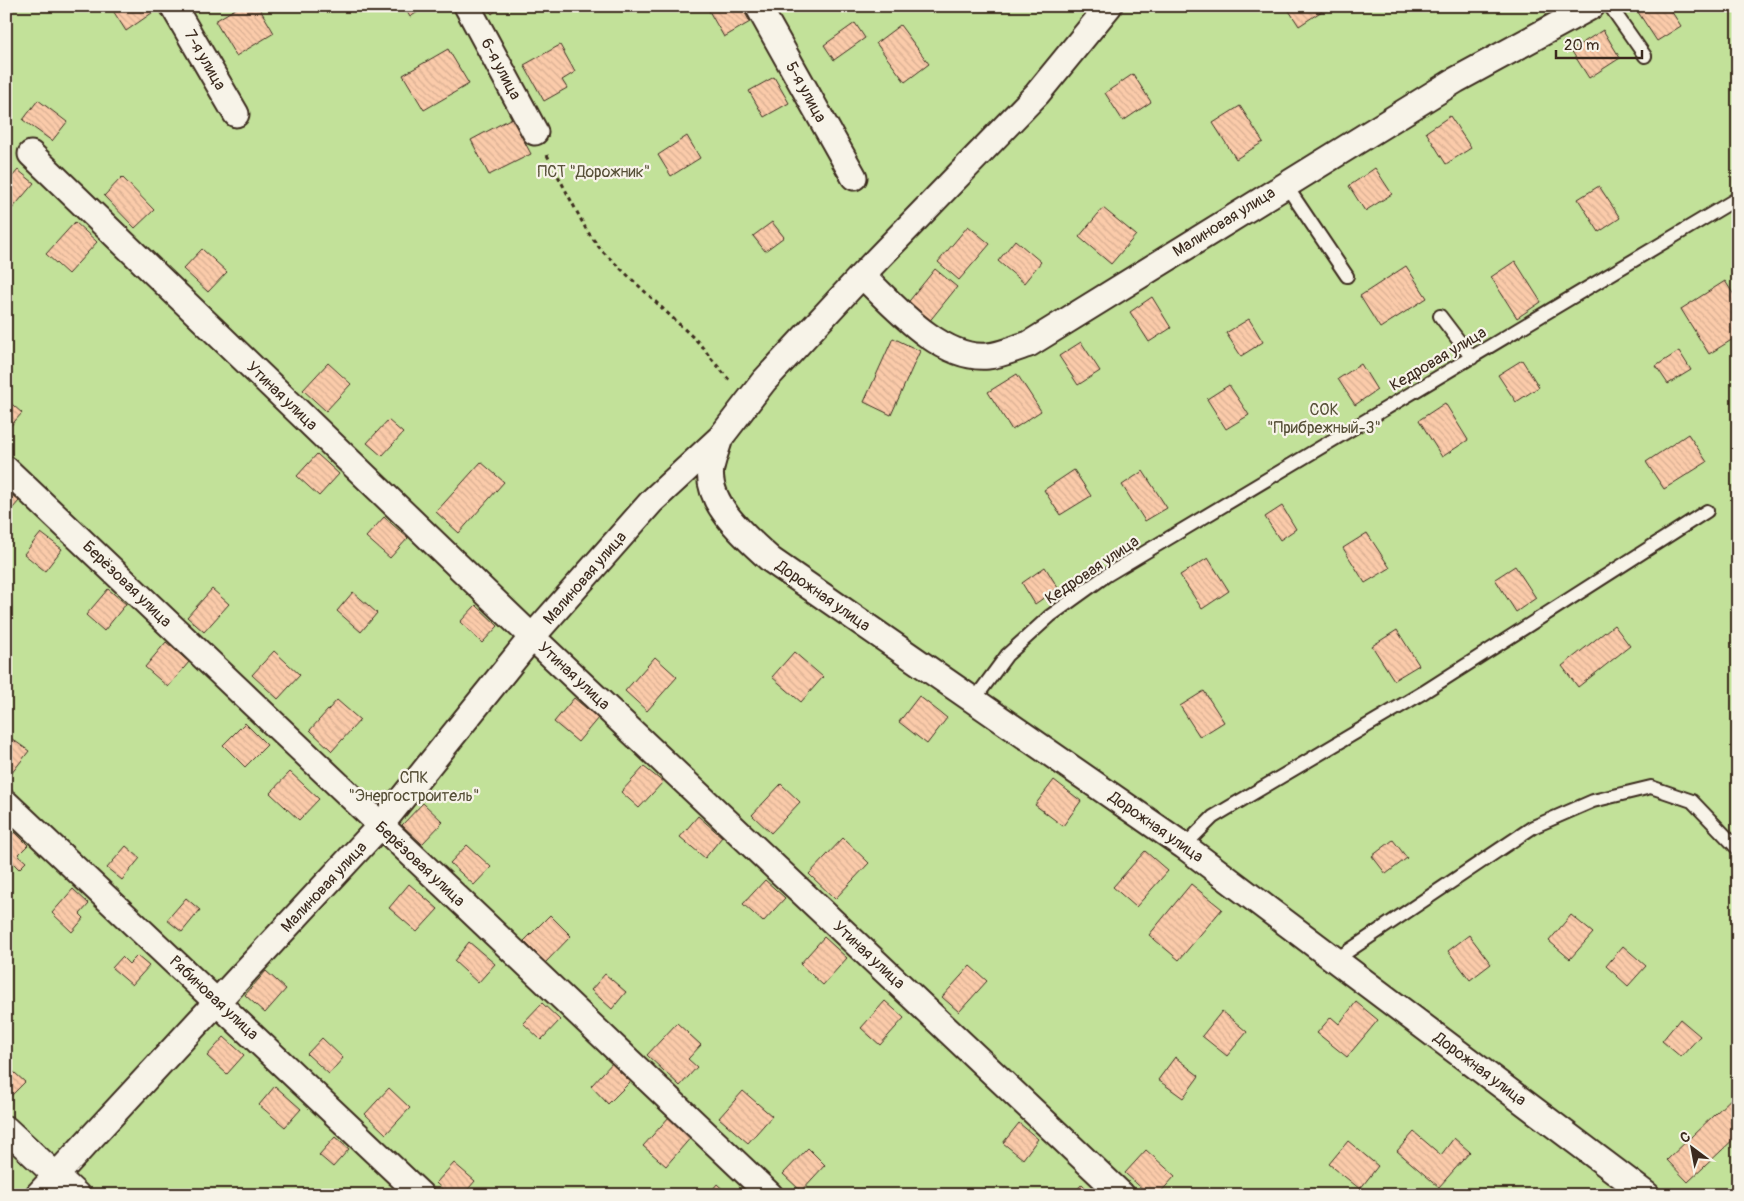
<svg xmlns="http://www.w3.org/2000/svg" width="1744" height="1201" font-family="Pangolin,sans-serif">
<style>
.garden{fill:#c2e199;stroke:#7e865c}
.building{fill:url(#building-back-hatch);stroke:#3b2a1e}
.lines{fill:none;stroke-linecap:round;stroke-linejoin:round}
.lane-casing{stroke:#3b2a1e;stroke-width:16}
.street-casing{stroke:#3b2a1e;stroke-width:29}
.path{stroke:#3b2a1e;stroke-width:3;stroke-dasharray:4 4;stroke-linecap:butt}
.lane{stroke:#f7f3e8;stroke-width:12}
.street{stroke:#f7f3e8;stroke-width:25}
.labels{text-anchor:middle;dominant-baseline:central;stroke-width:4.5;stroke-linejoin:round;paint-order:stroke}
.street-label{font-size:16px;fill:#3b2a1e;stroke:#f7f3e8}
.park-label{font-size:16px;fill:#564f37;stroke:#f7f3e8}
</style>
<defs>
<pattern id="building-back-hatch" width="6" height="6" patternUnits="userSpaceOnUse" patternTransform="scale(1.25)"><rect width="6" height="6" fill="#fbcbaa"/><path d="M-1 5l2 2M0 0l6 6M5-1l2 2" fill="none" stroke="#d8ae92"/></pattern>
</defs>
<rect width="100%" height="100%" fill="#f7f3e8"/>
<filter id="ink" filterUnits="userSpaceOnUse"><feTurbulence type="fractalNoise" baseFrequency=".02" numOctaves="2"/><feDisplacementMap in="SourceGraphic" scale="10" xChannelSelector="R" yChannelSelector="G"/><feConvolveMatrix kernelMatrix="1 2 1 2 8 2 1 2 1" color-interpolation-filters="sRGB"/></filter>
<g filter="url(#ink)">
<!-- garden -->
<path class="garden" d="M6,6H1738V1195H6Z"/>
<!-- building -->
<path class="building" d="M110,6H158L159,8L126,31Z
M240,6H258L274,33L236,56L215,21Z
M404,6H427L410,17Z
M485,6H501L492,14Z
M717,6H741L750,22L724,37L709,11Z
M1286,6H1327L1328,7L1299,26Z
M1640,6H1668L1681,26L1657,41L1636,9Z
M855,23L865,38L834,60L824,45Z
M900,25L929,64L905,82L876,43Z
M1603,30L1620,58L1589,78L1571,50Z
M560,45L575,72L562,80L567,88L544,101L524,65Z
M448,49L469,84L424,110L403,75Z
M1133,74L1151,102L1123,121L1105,93Z
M774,77L789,103L764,117L749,91Z
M38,100L67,122L52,141L23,120Z
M1240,106L1263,142L1236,159L1213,123Z
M1450,116L1471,148L1446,164L1426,132Z
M512,118L531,154L489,175L471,140Z
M687,136L700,158L671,176L658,155Z
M1375,168L1392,194L1365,211L1349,186Z
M18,170L34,183L6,216V184Z
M122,177L154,210L135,228L104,196Z
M1599,186L1620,218L1599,232L1578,199Z
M1103,208L1136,235L1111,264L1079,237Z
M75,222L97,242L68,274L46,254Z
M772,222L784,237L765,251L753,236Z
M968,226L990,244L959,280L938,262Z
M1015,240L1041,262L1024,283L998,261Z
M202,249L227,272L208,292L183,269Z
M1515,261L1541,302L1517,318L1491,277Z
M1406,266L1427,298L1380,328L1360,296Z
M935,269L957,287L928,323L906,305Z
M1725,281L1738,301V336L1709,354L1681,309Z
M1152,297L1171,328L1149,342L1130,312Z
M1249,319L1263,342L1241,356L1226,333Z
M893,338L920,351L891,415L864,402Z
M1081,342L1100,371L1078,385L1059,356Z
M1679,351L1691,370L1668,384L1656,366Z
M1522,360L1539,387L1516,402L1498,375Z
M328,363L351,384L326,411L303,390Z
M1361,364L1377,390L1355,405L1338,379Z
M1017,374L1041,411L1012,430L988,392Z
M1229,385L1249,415L1226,429L1207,399Z
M6,399L22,413L6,431Z
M1445,403L1468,440L1442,457L1419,420Z
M388,420L403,433L382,456L367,443Z
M1688,434L1707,462L1664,489L1646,462Z
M317,454L339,474L319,496L297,476Z
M481,462L504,482L459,533L436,512Z
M1074,470L1091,496L1060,515L1044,490Z
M1143,471L1167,508L1145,521L1122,485Z
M6,490L19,501L6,516Z
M1282,506L1296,529L1280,540L1265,517Z
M384,517L408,538L390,558L366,537Z
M41,533L62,549L45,571L24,554Z
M1367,533L1390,568L1365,583L1343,548Z
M1208,558L1229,591L1202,609L1180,575Z
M1515,566L1536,598L1516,612L1495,579Z
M1045,567L1058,588L1035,604L1022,583Z
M108,589L126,604L104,631L86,615Z
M212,589L229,604L204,632L187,617Z
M353,592L377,613L361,632L337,611Z
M476,605L498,626L482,643L460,622Z
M1614,625L1630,646L1578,687L1562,666Z
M1397,630L1419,665L1394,680L1372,646Z
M166,642L189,662L168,687L145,667Z
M274,651L300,675L278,699L252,675Z
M794,652L823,677L801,702L772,677Z
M655,657L677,677L647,711L625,691Z
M1204,691L1224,722L1200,737L1180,706Z
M919,696L947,718L927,744L899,722Z
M574,698L598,718L578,742L554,722Z
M337,700L360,720L332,751L310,730Z
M245,723L267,745L245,767L223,745Z
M12,739L29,751L11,774L6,771V746Z
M644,767L663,782L639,808L621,792Z
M290,772L319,799L299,820L270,793Z
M1054,780L1081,801L1063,826L1035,805Z
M781,784L800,802L771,833L752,815Z
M423,803L443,822L422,844L402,825Z
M698,816L722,837L705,858L680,837Z
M15,832L28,845L18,855L26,862L19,869L6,856V840Z
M843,838L869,863L835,899L809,874Z
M1393,840L1407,858L1386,874L1372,856Z
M467,845L491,867L474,885L450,863Z
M126,846L140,858L122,880L107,868Z
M1145,851L1168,871L1136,907L1113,887Z
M765,880L785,898L763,922L743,904Z
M409,884L438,909L417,932L389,908Z
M1191,884L1222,909L1179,960L1149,935Z
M73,889L89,904L80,914L84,918L72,932L52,913Z
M186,898L200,910L182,932L167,920Z
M550,915L571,936L545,963L524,941Z
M1571,915L1593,933L1570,959L1549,941Z
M1469,935L1491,964L1470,980L1448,951Z
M824,937L847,958L823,985L800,964Z
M469,942L495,964L478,983L454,961Z
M1623,946L1646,966L1628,986L1606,966Z
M137,956L149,966L132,985L112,968L122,957L129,964Z
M970,966L987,981L959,1012L942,997Z
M266,971L286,989L265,1013L245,995Z
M605,974L626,992L612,1009L591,990Z
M885,1001L904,1018L880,1045L861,1028Z
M1356,1002L1378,1020L1347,1057L1317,1033L1331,1017L1339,1024Z
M542,1003L560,1020L541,1040L523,1023Z
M1222,1011L1247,1032L1227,1056L1202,1036Z
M1680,1019L1700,1036L1681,1057L1662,1041Z
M677,1023L701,1045L688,1059L697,1067L680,1086L647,1055Z
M224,1037L244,1055L227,1074L207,1056Z
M322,1038L343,1058L329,1074L307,1054Z
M1175,1057L1199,1076L1183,1098L1158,1080Z
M614,1061L633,1079L608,1104L591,1086Z
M6,1065L25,1082L6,1101Z
M275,1086L301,1109L285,1127L259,1105Z
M389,1088L410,1108L386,1134L365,1114Z
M743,1091L772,1116L748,1143L719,1118Z
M1738,1092V1135L1688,1182L1667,1160Z
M670,1116L692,1136L666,1166L643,1146Z
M1019,1123L1038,1139L1023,1159L1003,1143Z
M1414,1132L1441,1155L1454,1138L1470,1152L1439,1187L1397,1151Z
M335,1137L349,1149L333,1167L319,1155Z
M1348,1141L1378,1166L1360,1189L1329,1164Z
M808,1148L825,1165L801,1191L783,1174Z
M1146,1150L1175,1176L1158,1195H1149L1125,1173Z
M454,1163L475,1181L463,1195H449L436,1183Z
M717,1184L729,1195H708Z
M1082,1184L1093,1195H1072Z"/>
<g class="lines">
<!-- lane casing -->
<g class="lane-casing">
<path id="lane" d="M1610,6L1645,56
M1285,184L1347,276
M1440,316L1472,358
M974,700L1007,655L1050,616L1107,575L1738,198
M1184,846L1213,817L1424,692L1707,511
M1335,960L1533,827L1593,801L1651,787L1692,801L1738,849"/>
</g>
<!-- street casing -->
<g class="street-casing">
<path id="street" d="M173,6L236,114
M467,6L535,132
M758,6L854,177
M31,154L532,637L1122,1195
M862,275C893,305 941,361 988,356C1001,355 1016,348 1029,344L1456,80L1592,6
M720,438C717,448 713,458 711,468C705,504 748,539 771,560L1184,846L1647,1195
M6,469L770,1195
M6,803L421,1195
M6,1129L77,1195
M38,1195L380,826L532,637L652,501L720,438L764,381L862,275L1037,94L1109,6"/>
</g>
<!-- path -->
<path class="path" d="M547,155L587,231L602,251L697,341L730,381"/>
<!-- lane -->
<use href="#lane" class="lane"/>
<!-- street -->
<use href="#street" class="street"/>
</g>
</g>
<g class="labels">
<!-- street labels -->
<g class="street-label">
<text transform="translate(205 60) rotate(60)">7-я улица</text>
<text transform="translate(501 69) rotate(62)">6-я улица</text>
<text transform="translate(806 92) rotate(61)">5-я улица</text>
<text transform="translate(1224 222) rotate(-32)">Малиновая улица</text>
<text transform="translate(1438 359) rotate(-31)">Кедровая улица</text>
<text transform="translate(282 396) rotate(44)">Утиная улица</text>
<text transform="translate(1092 570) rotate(-34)">Кедровая улица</text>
<text transform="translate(585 578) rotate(-49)">Малиновая улица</text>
<text transform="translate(127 584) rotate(44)">Берёзовая улица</text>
<text transform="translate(823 596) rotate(35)">Дорожная улица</text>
<text transform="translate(574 676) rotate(43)">Утиная улица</text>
<text transform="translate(1156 827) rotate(35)">Дорожная улица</text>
<text transform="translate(420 864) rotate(43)">Берёзовая улица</text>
<text transform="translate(324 887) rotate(-47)">Малиновая улица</text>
<text transform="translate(869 955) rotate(43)">Утиная улица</text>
<text transform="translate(214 998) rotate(43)">Рябиновая улица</text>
<text transform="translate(1480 1069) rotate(37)">Дорожная улица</text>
</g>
<!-- park labels -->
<g class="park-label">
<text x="594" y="172">ПСТ "Дорожник"</text>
<text x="1324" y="410">СОК<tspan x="1324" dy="18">"Прибрежный-3"</tspan></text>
<text x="414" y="778">СПК<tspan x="414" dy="18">"Энергостроитель"</tspan></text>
</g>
</g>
<!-- margin -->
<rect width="1744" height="1201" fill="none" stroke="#f7f3e8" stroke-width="25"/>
<rect x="12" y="12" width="1719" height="1176" fill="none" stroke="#3b2a1e" stroke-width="2" filter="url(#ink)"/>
<!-- north arrow -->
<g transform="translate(1692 1148) rotate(328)" stroke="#f7f3e8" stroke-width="4" paint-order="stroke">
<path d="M0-4L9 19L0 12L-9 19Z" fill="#3b2a1e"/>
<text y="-8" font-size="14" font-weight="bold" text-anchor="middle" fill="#3b2a1e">С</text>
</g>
<!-- scale -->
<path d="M1556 50v8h86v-8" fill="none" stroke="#3b2a1e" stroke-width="2.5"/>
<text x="1564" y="50" font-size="15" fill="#3b2a1e" stroke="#f7f3e8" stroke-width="4" paint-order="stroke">20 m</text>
</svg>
